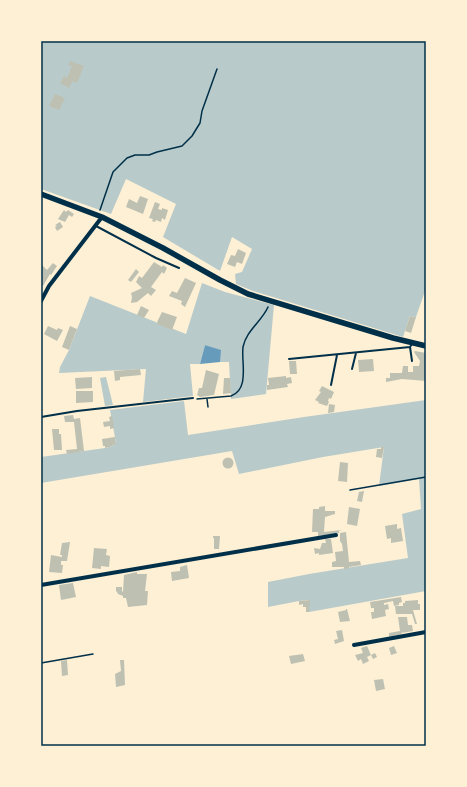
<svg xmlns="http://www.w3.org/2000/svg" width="467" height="787" font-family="'Fira Sans',sans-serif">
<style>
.green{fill:#b9caca}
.water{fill:#669bbc}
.building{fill:#bec0b2}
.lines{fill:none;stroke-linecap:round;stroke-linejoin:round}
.path{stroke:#003049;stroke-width:1.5}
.service{stroke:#003049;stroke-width:2}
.minor{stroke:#003049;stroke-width:4}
.secondary{stroke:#003049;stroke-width:5.5}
.neatline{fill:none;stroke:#003049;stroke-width:1.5}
</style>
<rect width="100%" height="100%" fill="#fdf0d5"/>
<!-- green -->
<path class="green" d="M41,41H426V288L416,317L410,316L403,337L253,291L236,284L235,274L242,272L252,249L232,237L220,271L163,237L176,204L126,179L111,214L41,189Z
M202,283L225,292L274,305L266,394L231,399L229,362H220V350L205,345L200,364H190L193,396L143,402L146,369L59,373L60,367L69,350L90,296L186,334Z
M106,377L113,405L105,406L100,378Z
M426,400V591L309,612V600L299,601L268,607V582L309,574L408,558L402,514L421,509L419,479L379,486L384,447L323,457L239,474L232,451L41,483V457L105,448L113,446L112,445L116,443L110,410L184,401L188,435L304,417Z"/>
<!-- water -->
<path class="water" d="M205,345L221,350L220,362L200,364Z"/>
<!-- building -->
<path class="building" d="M70,61L84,66L77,83L73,81L69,88L60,83L64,76L67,78L72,66L68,65Z
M55,94L65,98L59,110L49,106Z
M140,196L148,199L143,214L126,207L129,199L137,203Z
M155,202L160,204L158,209L162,210V208L168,210L165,220L162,218L161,222L156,220L155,222L152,221L153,219L149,218Z
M64,210L66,212L68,210L74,214L72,217L69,215L65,222L58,219Z
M60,222L63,227L57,231L55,227L57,226L55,225Z
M238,249L246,253L242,264L237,262L235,267L227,264L231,255L235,256Z
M154,262L162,267L163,265L167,268L164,274L162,272L151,287L156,290L151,296L148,293L137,302L131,303L132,297L131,293L142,288L136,282L139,276L142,278Z
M53,263L57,266L51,275L50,274L43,286L41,284V264L47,270Z
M136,269L139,272L131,282L128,280Z
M185,278L196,283L185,307L181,304L182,301L169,296L172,291L177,293Z
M141,306L149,310L144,318L137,315Z
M162,312L177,317L172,330L157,324L158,322H157Z
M410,316L416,317L411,333L405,331Z
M48,326L57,330L58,328L63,330L57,341L44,334Z
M70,326L77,329L69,350L62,347Z
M415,351L426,353L425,363H426V381L402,379L386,382V378H390V373H402L403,366H408V372H413V366H419L420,361L414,352Z
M373,359L374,371L359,372L358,360Z
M289,361H296L297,374H290Z
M140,369L141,375L120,377V380L115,381L114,371Z
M206,370L219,374L214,395L200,397L197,395L199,388H202Z
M286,376V378L291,377L292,383L287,384L288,387L267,390V385H269L268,378Z
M92,377V388L76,389L75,378Z
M224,378H230L231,393L223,394Z
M322,386L334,392L331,399L329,398L328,401L329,402L327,406L318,403L319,402L315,400L321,392L319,391Z
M76,391H93V402L76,403Z
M329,404L335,405L334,412L328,413Z
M73,415L74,419L80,418L84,451L67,454L66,450L77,449L74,422H65L64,416Z
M112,416L114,428L110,429V426L104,427L103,422L110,421L109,417Z
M52,429H59V434H61L62,450H54Z
M115,437L116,444L112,445L113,446L105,448V446H103L102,439Z
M381,447H384L382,458L376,457L377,449H381Z
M222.5 463a5.5 5.5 0 1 1 11 0a5.5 5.5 0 1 1-11 0Z
M340,462L348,463L347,482L338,481Z
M364,491L362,502L357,501L359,492Z
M325,506V511H335V514L325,517L324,532L342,530L339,531V533L318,536V532H312L313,509H319V507Z
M349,507L360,509L357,526L347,524Z
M397,524V529L401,528L403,541L391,543V538L387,539L385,526Z
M346,532L349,562L360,561L361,565L349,567V568L344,569V567H332V562L336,561L335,552L343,551L342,544L340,541V533Z
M213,536H220L219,549H214V538H213Z
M325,539H331L333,553L319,555V553L315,554L314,548L320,549L322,543H326Z
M70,542L67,561H61V565H63L62,573L49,572L51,555L62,557V555H60L62,543Z
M94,548L107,549L106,555L110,556L109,567L101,566V569L92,568Z
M187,565L189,578L172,581L171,572L180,571V567Z
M137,572V574H147L145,591H148L147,605L128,607L126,598H123V596L118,594L117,592L116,591V587H122V591L123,592L124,575Z
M73,583L76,597L61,600L59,585Z
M401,597L402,602L399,603V605L394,606L393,601L384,603V605L388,604L389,609L385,610L386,616L372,619L371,612H374V608H371L370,602Z
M310,600L309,612H306V607H303V604L299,605V601Z
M418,600V604H420V610H413L417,624H415L412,614H396L395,606H403V603H405V601Z
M346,609H347L350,621L340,622L338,612L346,610Z
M398,617H407L408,625H412L413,631L401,633L402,634L389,637V633L400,631Z
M342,630L344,641L335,644L334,640L338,639L336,631Z
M367,646L371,655L375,653L377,657L373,659L371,655L367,657L369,661L363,664L361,659L358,661L355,655L363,653L361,648Z
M394,646L397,653L391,655L389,648Z
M303,654L305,661L291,664L289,656Z
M67,660L68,675L62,676L61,661Z
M120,660H124L125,685L116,687L115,674L121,671Z
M383,679L385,689L376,691L374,680Z"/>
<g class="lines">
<!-- path -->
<path class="path" d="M100,210L113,172L127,158L135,155H149L157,152L182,146L192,136L200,123L202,111L217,69
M197,399L231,396C250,389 241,362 243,347C246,331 262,321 268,307
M207,399L208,407
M350,490L426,477
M41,663L93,654"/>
<!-- service -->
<path class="service" d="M96,226L156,258L179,268
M410,347L412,361
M289,359L410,347L412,344
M352,369L356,353
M331,385L337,355
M41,417L77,411L193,398"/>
<!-- minor -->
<path class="minor" d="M41,301L49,286L102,217
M41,585L336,535
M354,645L426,632"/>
<!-- secondary -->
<path class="secondary" d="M41,194L102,217L163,248L220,280L248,294L393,338L426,346"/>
</g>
<!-- border -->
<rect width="467" height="787" fill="none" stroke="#fdf0d5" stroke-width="84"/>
<rect x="42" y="42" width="383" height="703" class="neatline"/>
</svg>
